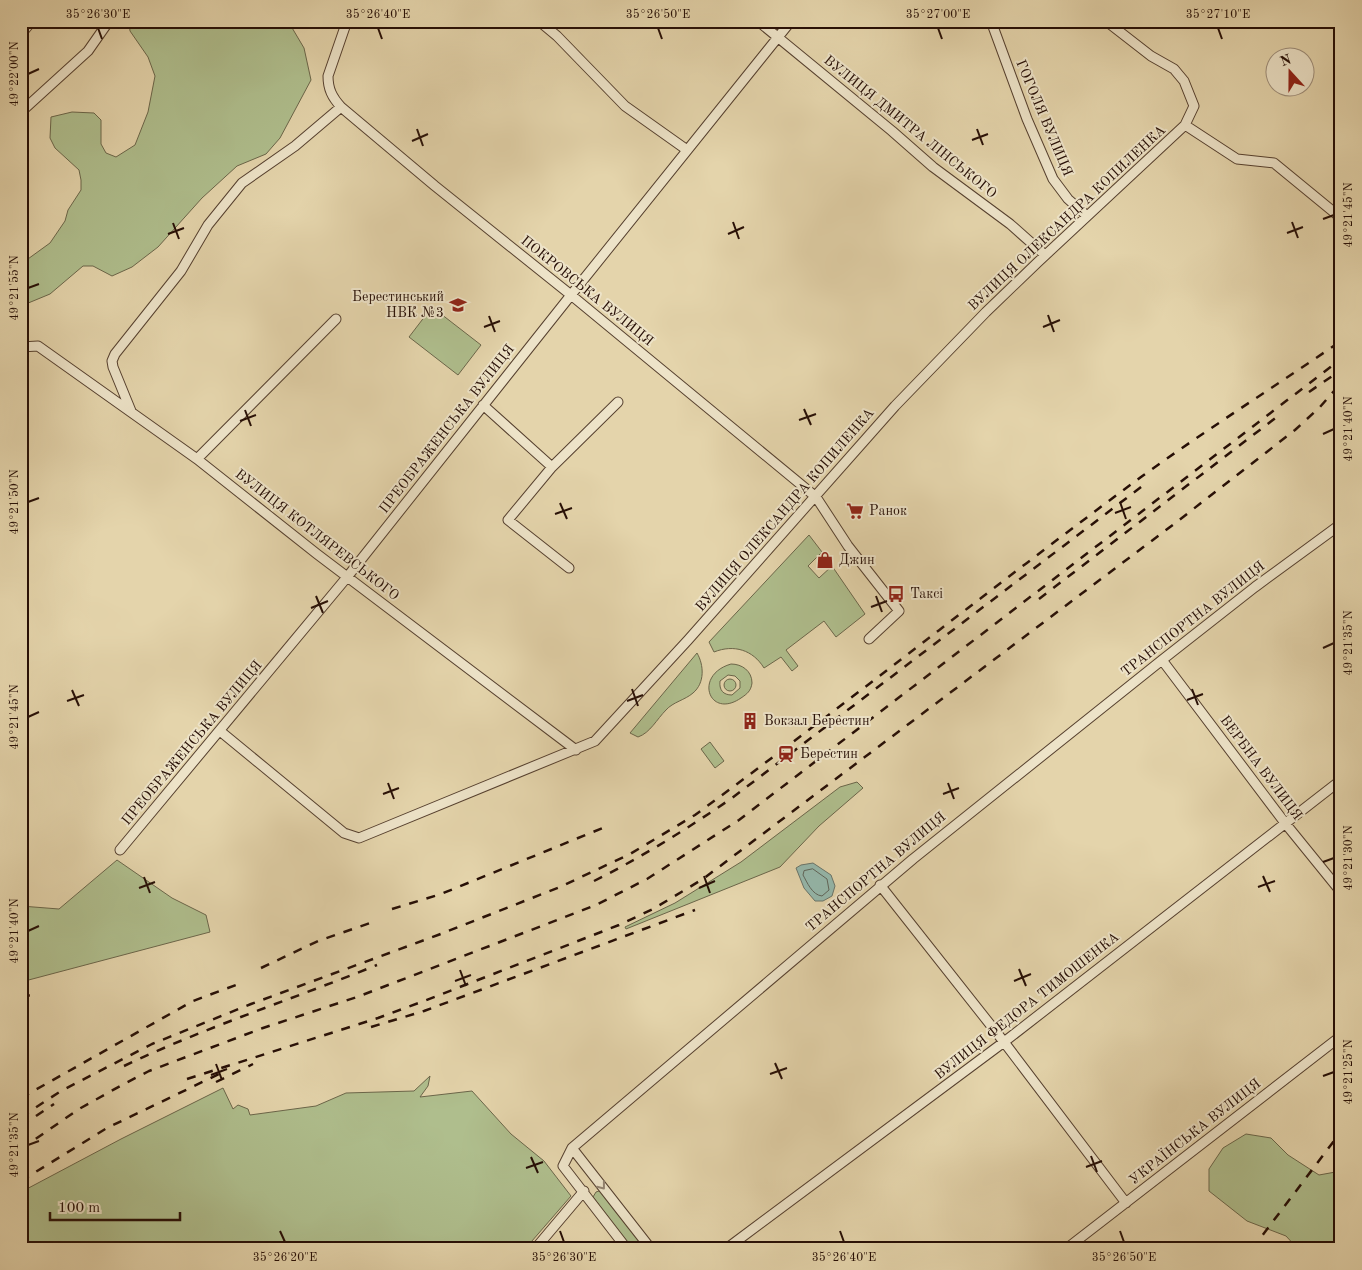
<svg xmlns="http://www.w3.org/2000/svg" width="1362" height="1270" font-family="'Old Standard TT',serif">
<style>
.green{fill:#afbe8d;stroke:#6b664a;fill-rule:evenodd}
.water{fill:#95b8ac;stroke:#69746a}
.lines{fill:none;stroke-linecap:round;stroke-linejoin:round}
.shore{stroke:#5e6459;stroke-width:1}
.minor-casing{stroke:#56402f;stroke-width:11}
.minor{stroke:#ede3c8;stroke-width:9}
.rail{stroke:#270f06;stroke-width:2.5;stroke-dasharray:9 9;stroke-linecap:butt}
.oneway{stroke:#948471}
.ticks{fill:none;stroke:#270f06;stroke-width:2}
.labels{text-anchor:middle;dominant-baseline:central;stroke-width:4;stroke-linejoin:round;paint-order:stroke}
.street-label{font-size:14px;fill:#270f06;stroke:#ede3c8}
.poi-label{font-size:14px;fill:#270f06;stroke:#ede3c8;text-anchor:start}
.neatline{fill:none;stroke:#270f06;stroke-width:2}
.ticks-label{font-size:12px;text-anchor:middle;fill:#270f06}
</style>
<rect width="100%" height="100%" fill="#e4d4ab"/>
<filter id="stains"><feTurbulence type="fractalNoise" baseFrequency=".004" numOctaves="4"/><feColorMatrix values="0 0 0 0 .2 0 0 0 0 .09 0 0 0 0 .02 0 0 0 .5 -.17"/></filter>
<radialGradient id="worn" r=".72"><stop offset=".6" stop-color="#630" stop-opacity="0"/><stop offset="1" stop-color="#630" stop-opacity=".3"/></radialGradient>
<!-- green -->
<path class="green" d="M129,21H288L304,48L311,80L280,138L266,154L237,166L202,198L158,247L132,267L112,276L93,266H83L50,294L21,306V264L50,243L65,221L68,210L81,190V180L79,170L55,148L50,138L51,117L72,112L94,113L101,120V144L106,153L116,157L135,145L148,112L155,76L148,57L130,31Z
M432,307L481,345L458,375L409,337Z
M809,535L822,552L808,566L819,578L832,566L865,614L836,637L824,621L786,650L798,666L792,671L781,657L764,668C753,650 734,644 714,652L709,642Z
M697,653C704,665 705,683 693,693C685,700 673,702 666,710C657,719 650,733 638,737L630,733Z
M731,664C742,664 752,671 752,683C751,691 747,694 741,698C709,720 693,675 731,664ZM728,675L735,676L740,681V688L732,695C723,695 719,690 720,681Z
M724 685a6 6 0 1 1 12 0a6 6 0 1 1-12 0Z
M710,742L724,761L715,768L701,749Z
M857,782L863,788L819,826L780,867L626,929L625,927L675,903L741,862L840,787Z
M117,860L172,898L206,915L210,932L21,982V906L59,909Z
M430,1076L428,1086L420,1097L472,1091L511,1134L544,1161L571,1196L525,1249H21V1192L121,1139L223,1088L233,1109L238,1105L248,1109L250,1115L316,1106L346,1093L414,1091Z
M1246,1134L1271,1138L1288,1155L1319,1175L1341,1171V1249H1298L1286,1236L1247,1221L1209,1191V1169L1223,1148Z
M602,1190L647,1249H632L593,1197L596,1192Z"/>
<!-- water -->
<path class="water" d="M813,863L831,875L835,886L832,896L823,901H815L804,888L796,868L801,865Z"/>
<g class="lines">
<!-- shore -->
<path class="shore" d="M813,869L827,879L829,890L822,896C812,895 807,882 803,875L804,871Z"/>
<!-- minor casing -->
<g class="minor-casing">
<path id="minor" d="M347,21L328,76C328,89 332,97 341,107L435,186L571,295L816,497L848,546L899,611L869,639
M539,21L557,36L625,106L687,150
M758,21L892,131L933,167L1010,224L1045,255
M991,21L1027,119L1053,179L1068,199L1087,216
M21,34L32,21
M21,112L88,51L109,21
M1185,125L1237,159L1274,163L1341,218
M21,347L38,346L197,459L317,554L576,750
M483,405L552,467
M131,411L113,367L112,361L115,354L181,271L208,225L242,183L295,146L341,107
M197,459L336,319
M569,568L508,520L552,467L618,402
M1162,660L1285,823L1341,892
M220,731L344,833L359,838L595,741L688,640L895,406L986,312L1038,262L1185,125L1194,106L1184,81L1174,69L1151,56L1106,21
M120,850L348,576L571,295L791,21
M880,885L1004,1042L1126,1203
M572,1148L651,1249
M535,1249L584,1191
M627,1249L563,1166L572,1148L913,859L1162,660L1255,587L1341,524
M726,1249L1004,1042L1341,780
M1066,1249L1341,1036"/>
</g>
<!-- minor -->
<use href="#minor" class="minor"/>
<!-- rail -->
<path class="rail" d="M1309,392L1341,370
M1039,599L1278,416
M594,881C642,857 687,829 732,798L1145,484
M392,909L441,894L610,825
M261,968L318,941L376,921
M21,997L31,995
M371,1027L424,1011L695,910
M124,1066C206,1027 293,999 377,965
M187,1079L378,1018L424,1001L619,925L653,909L703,879L1174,524L1295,430L1320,407L1341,383
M216,1082L253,1064
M21,1098L193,1001L236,985
M21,1117L61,1091L152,1044L251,1004L438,935L560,887L630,854L695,815C845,705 991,588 1141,477C1206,430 1274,387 1341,341
M21,1126L54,1104
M21,1149L79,1109L122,1085L149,1071L263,1028L357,997L596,905L647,879L739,820L1341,359
M21,1181L107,1128L221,1073
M1252,1249L1340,1133"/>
</g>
<!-- one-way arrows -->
<defs><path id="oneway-chevron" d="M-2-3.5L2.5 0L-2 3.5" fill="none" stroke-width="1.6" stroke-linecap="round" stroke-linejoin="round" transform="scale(1.25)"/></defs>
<use class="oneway" href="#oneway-chevron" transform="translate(602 1186) rotate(52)"/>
<!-- ticks -->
<path class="ticks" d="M98,28L102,39M378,28L382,39M658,28L662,39M938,28L942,39M1218,28L1222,39M28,74L39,69M417,129L423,146M977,129L983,145M972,140L988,134M412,141L428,134M1323,219L1334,215M733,222L739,239M1292,222L1298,238M173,223L179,239M1287,233L1303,227M168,234L184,228M728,234L744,227M28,288L39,284M1048,315L1054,332M489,316L495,332M484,327L500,321M1043,327L1060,320M804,409L811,425M245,410L251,426M799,420L816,414M240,421L256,415M1323,434L1334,429M28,502L39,498M1120,502L1126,519M560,503L567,519M1115,513L1131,507M555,514L572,508M316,596L323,613M876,596L882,612M871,607L887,601M311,608L328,601M1323,648L1334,643M632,689L638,706M1192,689L1198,705M72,690L79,706M1187,700L1203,694M67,701L84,695M627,701L643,695M28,717L39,712M388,783L394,799M948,783L954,799M383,794L399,788M943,794L959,788M1323,862L1334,858M704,876L710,893M1263,876L1270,892M144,877L150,893M1258,887L1275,881M139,888L155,882M699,888L715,881M28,931L39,926M1019,969L1026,986M460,970L466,986M455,981L471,975M1014,981L1031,974M775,1063L782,1079M216,1064L222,1080M770,1074L787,1068M211,1075L227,1069M1323,1076L1334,1072M28,1145L39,1141M1091,1156L1097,1172M531,1157L538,1173M1086,1167L1102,1161M526,1168L543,1162M280,1231L285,1242M560,1231L564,1242M840,1231L844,1242M1120,1231L1124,1242"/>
<!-- icons -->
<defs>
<g id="school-bare" transform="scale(1.35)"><path d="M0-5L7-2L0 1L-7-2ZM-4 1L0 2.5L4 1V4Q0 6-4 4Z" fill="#8f2418" stroke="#ede3c8" stroke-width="2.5" paint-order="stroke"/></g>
<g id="supermarket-bare" transform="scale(1.35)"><path d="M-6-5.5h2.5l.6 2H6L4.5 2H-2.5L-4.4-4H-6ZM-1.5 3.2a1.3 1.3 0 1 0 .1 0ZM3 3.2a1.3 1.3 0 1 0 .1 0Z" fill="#8f2418" stroke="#ede3c8" stroke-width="2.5" paint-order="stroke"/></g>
<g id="shop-bare" transform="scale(1.35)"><path d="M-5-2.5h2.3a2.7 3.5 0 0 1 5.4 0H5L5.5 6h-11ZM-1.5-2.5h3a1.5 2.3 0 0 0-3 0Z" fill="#8f2418" stroke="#ede3c8" stroke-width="2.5" paint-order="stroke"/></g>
<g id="bus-bare" transform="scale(1.35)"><path d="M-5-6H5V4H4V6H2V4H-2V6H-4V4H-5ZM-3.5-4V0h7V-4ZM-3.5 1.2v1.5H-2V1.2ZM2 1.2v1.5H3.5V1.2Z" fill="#8f2418" stroke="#ede3c8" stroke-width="2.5" paint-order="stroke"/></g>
<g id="building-bare" transform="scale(1.35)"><path d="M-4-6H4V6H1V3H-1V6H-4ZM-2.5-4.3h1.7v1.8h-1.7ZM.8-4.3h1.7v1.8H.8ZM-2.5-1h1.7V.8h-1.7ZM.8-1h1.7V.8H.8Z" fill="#8f2418" stroke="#ede3c8" stroke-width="2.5" paint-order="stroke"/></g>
<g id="station-bare" transform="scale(1.35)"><path d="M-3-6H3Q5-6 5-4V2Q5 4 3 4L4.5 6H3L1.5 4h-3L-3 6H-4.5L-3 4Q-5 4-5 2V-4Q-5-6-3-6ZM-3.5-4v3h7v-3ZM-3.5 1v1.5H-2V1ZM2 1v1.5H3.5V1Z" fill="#8f2418" stroke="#ede3c8" stroke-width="2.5" paint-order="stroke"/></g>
</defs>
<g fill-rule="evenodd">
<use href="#school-bare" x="458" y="305"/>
<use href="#supermarket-bare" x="855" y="511"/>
<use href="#shop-bare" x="825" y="560"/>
<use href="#bus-bare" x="896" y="594"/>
<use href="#building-bare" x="750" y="721"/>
<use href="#station-bare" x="786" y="754"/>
</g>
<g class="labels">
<!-- street labels -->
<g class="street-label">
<text transform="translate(1044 118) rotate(67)">ГОГОЛЯ ВУЛИЦЯ</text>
<text transform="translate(910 127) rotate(39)">ВУЛИЦЯ ДМИТРА ЛІНСЬКОГО</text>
<text transform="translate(1067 218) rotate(-43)">ВУЛИЦЯ ОЛЕКСАНДРА КОПИЛЕНКА</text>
<text transform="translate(587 291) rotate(39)">ПОКРОВСЬКА ВУЛИЦЯ</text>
<text transform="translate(447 429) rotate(-52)">ПРЕОБРАЖЕНСЬКА ВУЛИЦЯ</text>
<text transform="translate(785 510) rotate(-49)">ВУЛИЦЯ ОЛЕКСАНДРА КОПИЛЕНКА</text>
<text transform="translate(317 535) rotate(38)">ВУЛИЦЯ КОТЛЯРЕВСЬКОГО</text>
<text transform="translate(1193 619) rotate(-38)">ТРАНСПОРТНА ВУЛИЦЯ</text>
<text transform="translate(192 743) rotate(-50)">ПРЕОБРАЖЕНСЬКА ВУЛИЦЯ</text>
<text transform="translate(1261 768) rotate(53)">ВЕРБНА ВУЛИЦЯ</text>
<text transform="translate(876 872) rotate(-40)">ТРАНСПОРТНА ВУЛИЦЯ</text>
<text transform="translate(1027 1006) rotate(-38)">ВУЛИЦЯ ФЕДОРА ТИМОШЕНКА</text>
<text transform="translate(1195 1132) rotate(-38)">УКРАЇНСЬКА ВУЛИЦЯ</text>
</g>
<!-- poi labels -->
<g class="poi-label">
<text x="444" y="297" text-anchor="end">Берестинський<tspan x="444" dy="16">НВК №3</tspan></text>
<text x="869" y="511">Ранок</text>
<text x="839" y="560">Джин</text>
<text x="910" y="594">Таксі</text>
<text x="764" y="721">Вокзал Берестин</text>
<text x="800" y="754">Берестин</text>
</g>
</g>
<!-- margin -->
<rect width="1362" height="1270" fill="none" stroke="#e4d4ab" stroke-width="55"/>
<!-- north arrow -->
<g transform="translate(1290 72) rotate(339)"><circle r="24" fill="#ede3c8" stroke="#9e8e7a"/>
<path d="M0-4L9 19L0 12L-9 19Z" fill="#8f2418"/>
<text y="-8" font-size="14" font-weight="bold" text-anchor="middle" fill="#270f06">N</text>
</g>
<!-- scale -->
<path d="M50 1212v8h130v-8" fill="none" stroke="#270f06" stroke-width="2.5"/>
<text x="58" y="1212" font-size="15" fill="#270f06" stroke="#ede3c8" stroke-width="4" paint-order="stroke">100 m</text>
<rect x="28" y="28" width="1306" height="1214" class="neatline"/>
<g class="ticks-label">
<text x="98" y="18">35°26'30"E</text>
<text x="378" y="18">35°26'40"E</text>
<text x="658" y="18">35°26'50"E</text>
<text x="938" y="18">35°27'00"E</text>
<text x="1218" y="18">35°27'10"E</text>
<text transform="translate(14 74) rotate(-90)" y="4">49°22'00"N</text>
<text transform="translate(1348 215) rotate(-90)" y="4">49°21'45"N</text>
<text transform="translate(14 288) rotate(-90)" y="4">49°21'55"N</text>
<text transform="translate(1348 429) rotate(-90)" y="4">49°21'40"N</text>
<text transform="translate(14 502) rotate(-90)" y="4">49°21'50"N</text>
<text transform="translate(1348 643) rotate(-90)" y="4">49°21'35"N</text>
<text transform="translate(14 717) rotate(-90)" y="4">49°21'45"N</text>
<text transform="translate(1348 858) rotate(-90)" y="4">49°21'30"N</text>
<text transform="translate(14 931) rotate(-90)" y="4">49°21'40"N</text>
<text transform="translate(1348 1072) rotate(-90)" y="4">49°21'25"N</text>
<text transform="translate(14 1145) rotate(-90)" y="4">49°21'35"N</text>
<text x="285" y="1261">35°26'20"E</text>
<text x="564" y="1261">35°26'30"E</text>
<text x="844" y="1261">35°26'40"E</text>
<text x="1124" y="1261">35°26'50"E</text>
</g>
<rect width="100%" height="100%" filter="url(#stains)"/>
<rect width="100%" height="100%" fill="url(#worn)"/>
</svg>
